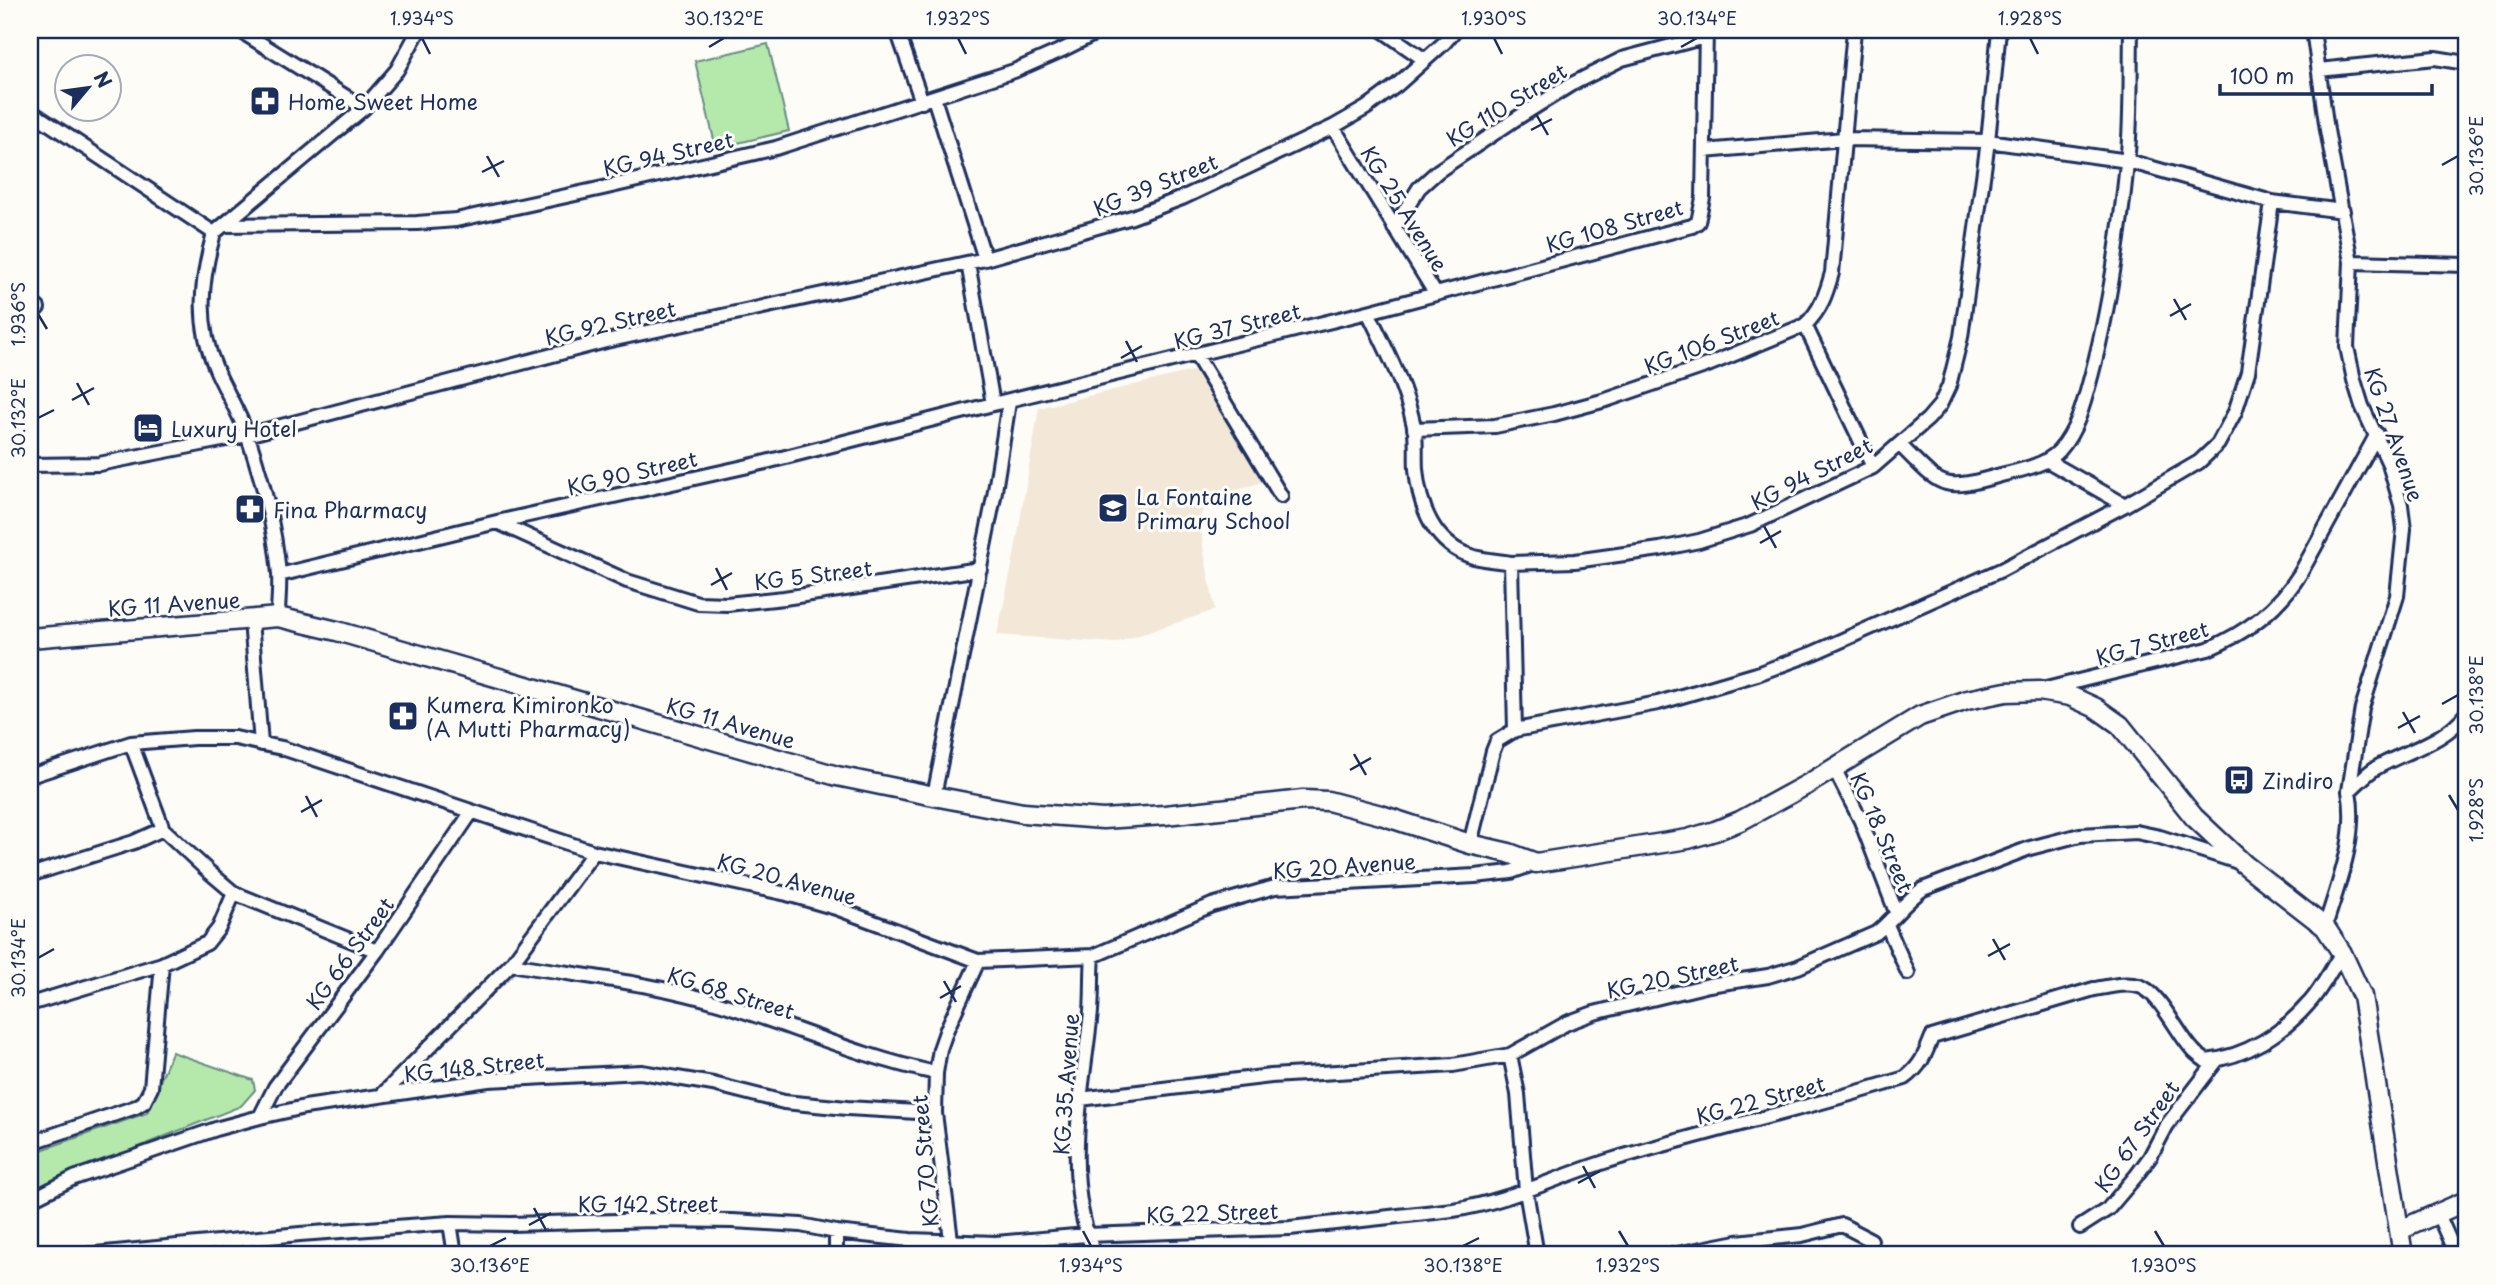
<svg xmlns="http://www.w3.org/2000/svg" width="2496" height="1285" font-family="'Playpen Sans',sans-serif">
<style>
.built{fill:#f3e8d8}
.green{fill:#b5e9ab;stroke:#688c84;stroke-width:2}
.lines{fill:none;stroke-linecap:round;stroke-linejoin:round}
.street-casing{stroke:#1b2f5e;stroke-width:18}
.secondary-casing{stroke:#1b2f5e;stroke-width:23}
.street{stroke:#fdfcf7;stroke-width:12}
.secondary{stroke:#fdfcf7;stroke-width:18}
.ticks{fill:none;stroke:#1b2f5e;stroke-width:2.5}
.labels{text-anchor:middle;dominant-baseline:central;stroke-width:6;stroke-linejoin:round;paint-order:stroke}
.poi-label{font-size:21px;fill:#1b2f5e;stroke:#fdfcf7;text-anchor:start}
.street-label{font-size:21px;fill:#1b2f5e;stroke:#fdfcf7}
.neatline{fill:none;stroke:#1b2f5e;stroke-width:2.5}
.ticks-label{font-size:18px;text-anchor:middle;fill:#1b2f5e}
</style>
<rect width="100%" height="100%" fill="#fdfcf7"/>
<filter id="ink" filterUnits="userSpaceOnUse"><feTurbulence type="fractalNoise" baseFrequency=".0143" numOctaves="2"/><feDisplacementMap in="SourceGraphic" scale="14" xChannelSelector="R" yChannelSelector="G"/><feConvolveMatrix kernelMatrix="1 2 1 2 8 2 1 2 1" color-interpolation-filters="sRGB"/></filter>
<g filter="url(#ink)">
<!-- built -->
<path class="built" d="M1196,370L1262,482L1209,499L1200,516L1203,547L1215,610L1115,643L997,635L1014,556L1039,408Z"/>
<!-- green -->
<path class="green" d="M768,44L789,131L716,148L695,61Z
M172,1052L253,1080L255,1090L241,1106L148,1143L30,1198V1154L147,1113Z"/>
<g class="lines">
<!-- street casing -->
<g class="street-casing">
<path id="street" d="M239,30L364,108
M897,30L922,102
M1382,30L1425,60
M2313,30L2327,130L2351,262L2347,347L2354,380L2362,406L2389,464L2401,505L2404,529L2397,596L2362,708L2349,791C2358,837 2338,884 2325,927
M2319,70L2435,58L2466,63
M934,98L985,259
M30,111L214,233
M1333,127L1435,293
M1704,151L1844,139L1988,141L2128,161L2272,202L2343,211
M224,225L417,223L456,220L603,188L776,148L1014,71L1064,49L1102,30
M1394,228L1419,188L1438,171L1514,120L1570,85L1622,59L1705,37
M2351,262L2466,265
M968,263L993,404
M30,307L38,308
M1368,312C1386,349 1405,385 1414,426C1417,440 1415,455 1416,469C1419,506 1434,546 1474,557C1486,560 1499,561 1511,563L1515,730L1497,741L1493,751L1470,844
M1805,325L1873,467
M1196,355L1281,496
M1414,429L1495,426L1554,414L1606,400L1708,365L1805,325C1821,310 1826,294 1832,273L1854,30
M1900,445C1943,488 1941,492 2001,475C2021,470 2044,466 2059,451C2078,430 2085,399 2092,373C2110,305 2120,233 2127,163C2132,119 2130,74 2131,30
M2048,461L2125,505
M30,465L99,464L247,435L606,341L985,259L1132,217L1182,198L1333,127L1366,108L1397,85L1444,43L1455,30
M497,522L627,581L698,603L727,604L784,598L980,569
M1511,563L1575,561L1660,549L1699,541L1750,525L1873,467L1928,419L1940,405L1949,386L1961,337L1988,141L1999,30
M279,575L497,522L762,463L993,404L1368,312L1692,226L1698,222L1703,198L1706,30
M278,617C278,603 280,588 279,574C275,528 263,481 248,437C240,414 226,392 216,369C196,323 201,280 214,233L364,108L397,70L419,30
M251,620L261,744
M2046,689L2208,649C2246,633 2278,609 2300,574L2377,434
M1515,730L1658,703L1757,674L1811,654L2001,570L2125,505L2199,462L2218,444L2235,412L2248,372L2272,202
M131,743L163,829L208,871L234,893L377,951
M1834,768L1861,821L1896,912
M30,776L131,743L194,738H235L282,748L594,852L787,894L836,908L978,961L1093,956L1212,905L1275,887L1475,876L1511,872L1536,863
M2349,791C2357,784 2365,775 2374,769C2406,750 2442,744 2466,714
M934,796L994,497L1009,402
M30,875L134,842L163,829
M1887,925L1908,973
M1093,956C1091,978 1093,1000 1090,1021C1081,1098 1063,1182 1095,1255
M511,964C581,976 654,983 722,1004C794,1027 862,1057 936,1073
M30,1004L162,964L207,943L219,928L234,893
M1510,1055L1518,1094L1526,1191L1537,1255
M381,1096L511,964L594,852
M1080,1099L1271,1076L1453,1065L1510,1055L1567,1023L1594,1013L1709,985L1768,976L1798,967L1876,933C1893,920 1904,902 1923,889L2030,848L2080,835L2136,832L2160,837L2241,863
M260,1117L275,1087L377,951L471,813
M30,1143L136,1107L144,1102L151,1088L162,964
M30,1200L74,1178L219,1128L260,1117L305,1107L488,1080L641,1072L713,1084L784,1102L847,1108L935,1113
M2438,1214L2456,1255
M450,1223L455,1255
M2080,1227L2108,1209L2136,1176L2150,1157L2167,1125L2217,1060
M951,1240L935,1113L936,1073L940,1049L947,1029L978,961
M85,1255L300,1234L450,1223L511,1224L654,1220L732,1221L801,1225L836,1232L910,1240L996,1243L1086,1235L1290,1228L1453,1210C1508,1202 1558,1176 1611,1160C1708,1131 1808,1108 1905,1078C1920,1067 1925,1055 1932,1037L2094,989C2108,987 2124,982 2139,986C2159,991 2178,1035 2193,1050C2196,1054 2201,1057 2206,1061C2246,1057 2283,1033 2309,1003C2322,989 2331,969 2342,953
M836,1255V1232
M1672,1255L1737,1242L1802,1235L1842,1225L1871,1240"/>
</g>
<!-- secondary casing -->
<g class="secondary-casing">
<path id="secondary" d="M30,638L278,617L337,631L837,776L934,796L1023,813L1103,819L1165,815L1303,800L1328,801L1381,815L1470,844L1509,853L1536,863L1688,839L1715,831L1740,821L1808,784L1920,716L1967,700L2006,692L2039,691L2070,696L2096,708L2120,725L2194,817L2244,864L2325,927L2342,953L2362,996L2403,1255
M2400,1230L2466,1201"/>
</g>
<!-- street -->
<use href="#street" class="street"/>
<!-- secondary -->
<use href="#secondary" class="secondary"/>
</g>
</g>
<!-- ticks -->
<path class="ticks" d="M422,38L430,54M958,38L966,54M1494,38L1502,54M2030,38L2038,54M709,47L724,38M1681,47L1697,38M1536,114L1548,135M1531,130L1552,119M487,156L499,177M2442,165L2458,156M482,172L504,161M2174,299L2186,320M38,314L47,329M2170,316L2191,304M1126,341L1137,362M1121,358L1142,346M77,383L89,405M72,400L94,388M38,418L54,410M1764,526L1776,548M1760,543L1781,531M716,568L727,590M711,585L732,573M2442,704L2458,695M2403,712L2415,733M2398,728L2420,716M1354,754L1366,775M1350,770L1371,758M2449,795L2458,810M306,796L317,817M301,812L322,800M1993,939L2005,960M1988,956L2010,944M38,958L54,949M944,981L956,1002M940,998L961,986M1583,1166L1595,1188M1578,1183L1600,1171M534,1208L546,1230M529,1225L551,1213M1083,1231L1091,1246M1619,1231L1628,1246M2155,1231L2164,1246M490,1246L506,1238M1463,1246L1479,1238"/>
<!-- icons -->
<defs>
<g id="pharmacy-square" transform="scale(1.575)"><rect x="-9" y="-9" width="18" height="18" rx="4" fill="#1b2f5e" stroke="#fdfcf7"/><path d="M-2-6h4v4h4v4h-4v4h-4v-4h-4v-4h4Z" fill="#fff"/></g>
<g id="hotel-square" transform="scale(1.575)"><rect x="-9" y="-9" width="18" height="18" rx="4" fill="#1b2f5e" stroke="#fdfcf7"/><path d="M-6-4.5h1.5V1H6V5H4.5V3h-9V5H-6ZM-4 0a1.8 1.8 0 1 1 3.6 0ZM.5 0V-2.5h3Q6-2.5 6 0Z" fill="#fff"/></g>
<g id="school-square" transform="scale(1.575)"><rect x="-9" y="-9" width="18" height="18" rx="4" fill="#1b2f5e" stroke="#fdfcf7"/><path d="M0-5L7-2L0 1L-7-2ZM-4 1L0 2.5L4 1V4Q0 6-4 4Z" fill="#fff"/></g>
<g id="bus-square" transform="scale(1.575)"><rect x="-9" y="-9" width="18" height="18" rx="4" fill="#1b2f5e" stroke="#fdfcf7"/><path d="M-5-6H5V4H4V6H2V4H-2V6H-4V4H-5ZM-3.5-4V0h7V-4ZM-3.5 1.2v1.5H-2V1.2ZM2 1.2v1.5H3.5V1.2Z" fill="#fff"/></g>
</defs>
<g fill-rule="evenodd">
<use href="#pharmacy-square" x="265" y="101"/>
<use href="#hotel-square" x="148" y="428"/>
<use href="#school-square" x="1113" y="508"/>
<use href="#pharmacy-square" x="250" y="509"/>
<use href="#pharmacy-square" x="403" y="716"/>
<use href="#bus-square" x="2239" y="780"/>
</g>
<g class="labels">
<!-- poi labels -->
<g class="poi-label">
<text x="288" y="101">Home Sweet Home</text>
<text x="171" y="428">Luxury Hotel</text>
<text x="1136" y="496">La Fontaine<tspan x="1136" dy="24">Primary School</tspan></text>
<text x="273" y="509">Fina Pharmacy</text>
<text x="426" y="704">Kumera Kimironko<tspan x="426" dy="24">(A Mutti Pharmacy)</tspan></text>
<text x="2262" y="780">Zindiro</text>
</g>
<!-- street labels -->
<g class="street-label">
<text transform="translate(1506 104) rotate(-32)">KG 110 Street</text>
<text transform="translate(668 153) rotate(-13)">KG 94 Street</text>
<text transform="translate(1155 184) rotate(-22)">KG 39 Street</text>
<text transform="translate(1405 208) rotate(58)">KG 25 Avenue</text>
<text transform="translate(1614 225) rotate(-16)">KG 108 Street</text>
<text transform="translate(610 322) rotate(-13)">KG 92 Street</text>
<text transform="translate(1237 325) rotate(-14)">KG 37 Street</text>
<text transform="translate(1711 341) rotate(-21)">KG 106 Street</text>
<text transform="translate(2395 434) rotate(71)">KG 27 Avenue</text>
<text transform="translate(632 472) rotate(-13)">KG 90 Street</text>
<text transform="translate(1811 473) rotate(-27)">KG 94 Street</text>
<text transform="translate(813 574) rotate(-7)">KG 5 Street</text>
<text transform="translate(174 603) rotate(-4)">KG 11 Avenue</text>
<text transform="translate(2152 642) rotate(-15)">KG 7 Street</text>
<text transform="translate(731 722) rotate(16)">KG 11 Avenue</text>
<text transform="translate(1883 832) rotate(67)">KG 18 Street</text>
<text transform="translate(1344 865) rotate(-4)">KG 20 Avenue</text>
<text transform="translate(787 878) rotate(15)">KG 20 Avenue</text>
<text transform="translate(349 953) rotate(-54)">KG 66 Street</text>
<text transform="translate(1672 976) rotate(-12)">KG 20 Street</text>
<text transform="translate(731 992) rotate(17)">KG 68 Street</text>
<text transform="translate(474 1066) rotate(-6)">KG 148 Street</text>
<text transform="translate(1065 1084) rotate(-86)">KG 35 Avenue</text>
<text transform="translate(1760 1099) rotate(-15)">KG 22 Street</text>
<text transform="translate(2136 1136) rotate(-55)">KG 67 Street</text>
<text transform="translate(924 1161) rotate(-95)">KG 70 Street</text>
<text x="648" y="1203">KG 142 Street</text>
<text transform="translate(1212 1212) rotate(-2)">KG 22 Street</text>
</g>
</g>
<!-- margin -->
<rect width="2496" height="1285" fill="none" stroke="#fdfcf7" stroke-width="77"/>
<!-- north arrow -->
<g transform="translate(88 88) rotate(61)"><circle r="33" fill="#fdfcf7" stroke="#a3aaba" stroke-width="2"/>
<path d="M0-5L12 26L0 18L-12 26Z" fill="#1b2f5e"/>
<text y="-10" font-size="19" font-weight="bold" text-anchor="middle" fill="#1b2f5e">N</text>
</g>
<!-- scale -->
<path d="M2220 84v10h212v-10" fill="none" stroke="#1b2f5e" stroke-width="3.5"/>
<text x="2230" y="84" font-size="21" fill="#1b2f5e" stroke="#fdfcf7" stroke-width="5" paint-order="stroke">100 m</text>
<rect x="38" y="38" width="2420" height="1208" class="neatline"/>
<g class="ticks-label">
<text x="422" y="25">1.934°S</text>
<text x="724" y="25">30.132°E</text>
<text x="958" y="25">1.932°S</text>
<text x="1494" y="25">1.930°S</text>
<text x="1697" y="25">30.134°E</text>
<text x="2030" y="25">1.928°S</text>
<text transform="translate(2477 156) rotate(-90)" y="6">30.136°E</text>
<text transform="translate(19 314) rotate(-90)" y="6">1.936°S</text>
<text transform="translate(19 418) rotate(-90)" y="6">30.132°E</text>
<text transform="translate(2477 695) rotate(-90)" y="6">30.138°E</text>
<text transform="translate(2477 810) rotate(-90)" y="6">1.928°S</text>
<text transform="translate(19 958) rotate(-90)" y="6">30.134°E</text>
<text x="490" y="1272">30.136°E</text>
<text x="1091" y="1272">1.934°S</text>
<text x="1463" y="1272">30.138°E</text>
<text x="1628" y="1272">1.932°S</text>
<text x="2164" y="1272">1.930°S</text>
</g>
</svg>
